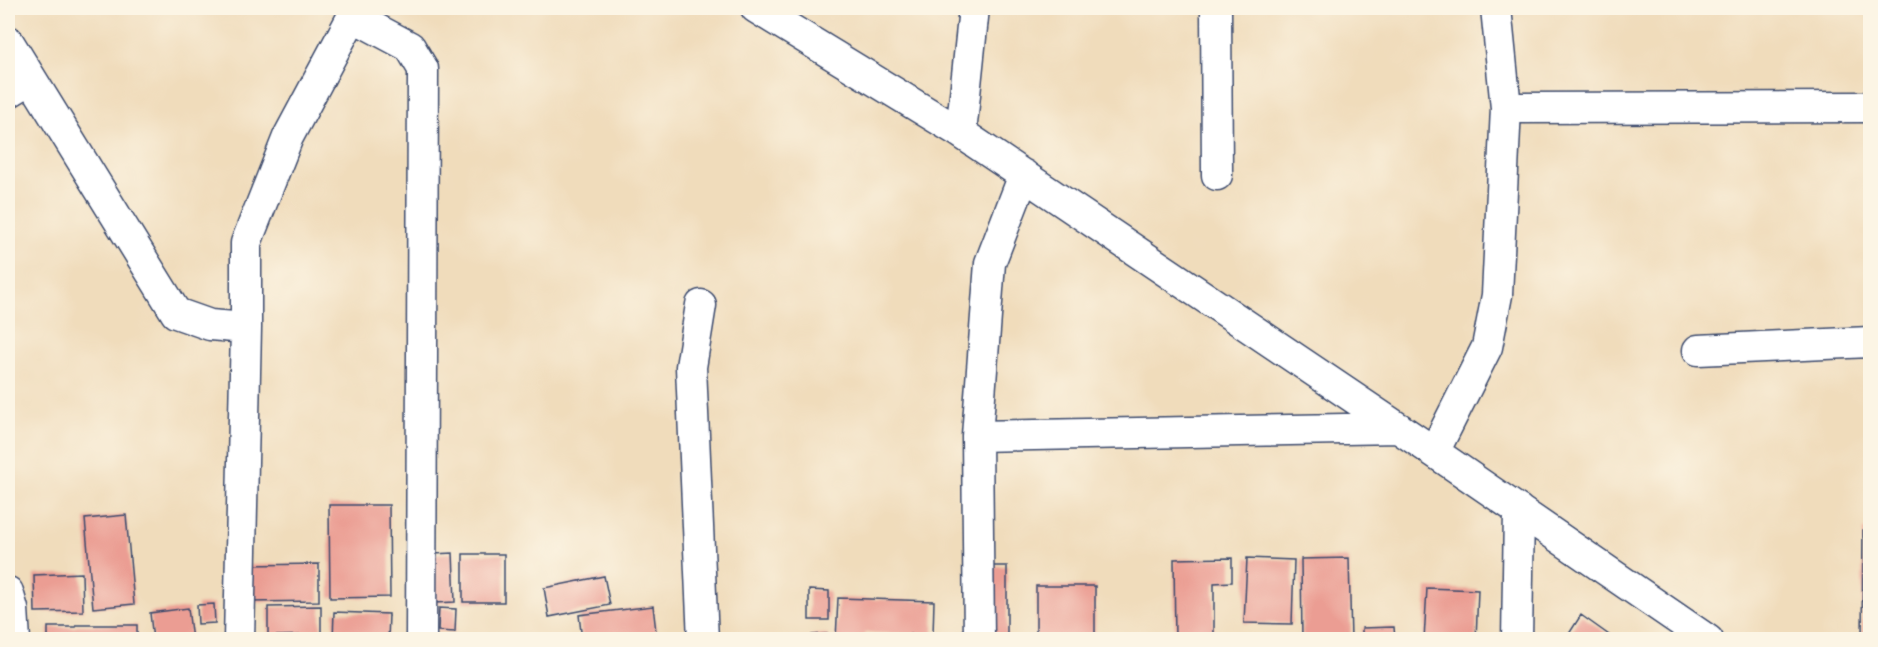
<svg xmlns="http://www.w3.org/2000/svg" width="1878" height="647" font-family="Pangolin,sans-serif">
<style>
.building{fill:#eb9d93}
.lines{fill:none;stroke-linecap:round;stroke-linejoin:round}
.minor-casing{stroke:#3b496c;stroke-width:33}
.minor{stroke:#fff;stroke-width:30}
</style>
<rect width="100%" height="100%" fill="#fcf5e5"/>
<filter id="ink" filterUnits="userSpaceOnUse"><feTurbulence type="fractalNoise" baseFrequency=".0167" numOctaves="2"/><feDisplacementMap in="SourceGraphic" scale="12" xChannelSelector="R" yChannelSelector="G"/><feConvolveMatrix kernelMatrix="1 2 1 2 8 2 1 2 1" color-interpolation-filters="sRGB"/></filter>
<filter id="wash" filterUnits="userSpaceOnUse"><feTurbulence type="fractalNoise" baseFrequency=".008" numOctaves="4" result="noise"/><feDisplacementMap in="SourceGraphic" scale="24" xChannelSelector="R" yChannelSelector="G"/><feGaussianBlur stdDeviation="1.35" result="paint"/><feColorMatrix in="noise" values="0 0 0 0 0 0 0 0 0 0 0 0 0 0 0 0 0 1.4 0 .05"/><feComposite in="paint" operator="in"/></filter>
<g filter="url(#wash)">
<rect width="100%" height="100%" fill="#f0dcbb"/>
<g id="blocks">
<!-- building -->
<path class="building" d="M329,505H389L390,597L330,598Z
M126,515L134,604L93,608L85,519Z
M1863,530H1870V640H1862Z
M453,553L455,602L434,603L433,554Z
M463,554H504V602H463Z
M1232,558V582L1214,583V640H1175L1174,559Z
M1247,558L1294,560L1292,624L1244,623Z
M1349,558L1351,640H1302L1301,559Z
M319,564V601L248,602V565Z
M987,566H1007V640H988Z
M82,573L83,611L35,612L34,575Z
M604,576L610,605L549,617L544,588Z
M1036,586H1095V640H1036Z
M1427,588L1478,590L1476,640H1424Z
M809,590L829,591V620H809Z
M838,598L934,601L933,635L865,633V640H836Z
M214,604L215,623L198,624L197,605Z
M321,606V635L268,636V607Z
M653,606L657,640H582L579,615Z
M188,608L192,640H153L150,613Z
M439,608L456,609L455,632L438,631Z
M334,612L389,614L388,640H333Z
M1581,615L1616,640H1565Z
M76,625H137V640H48V627H76Z
M1394,627L1395,640H1362V628Z
M827,634L828,640H813L812,635Z"/>
</g>
</g>
<g filter="url(#ink)">
<use href="#blocks" fill-opacity="0" stroke="#3b496c" stroke-width="1.5"/>
<g class="lines">
<!-- minor casing -->
<g class="minor-casing">
<path id="minor" d="M756,8L961,133L1434,452L1708,640
M1216,8L1217,175
M352,16L410,47L423,69L421,640
M8,41L176,313L210,325L246,328
M8,93L31,79
M1506,108L1870,107
M961,133L974,8
M701,305L691,367L703,640
M1698,350L1870,342
M977,436L1399,428
M1434,452L1487,347L1497,295L1506,108L1496,8
M8,592L13,609L15,640
M239,640L246,328V243L288,137L357,8
M979,640L977,436L990,263L1024,175
M1517,640L1519,510"/>
</g>
<!-- minor -->
<use href="#minor" class="minor"/>
</g>
</g>
<!-- margin -->
<rect width="1878" height="647" fill="none" stroke="#fcf5e5" stroke-width="30"/>
</svg>
